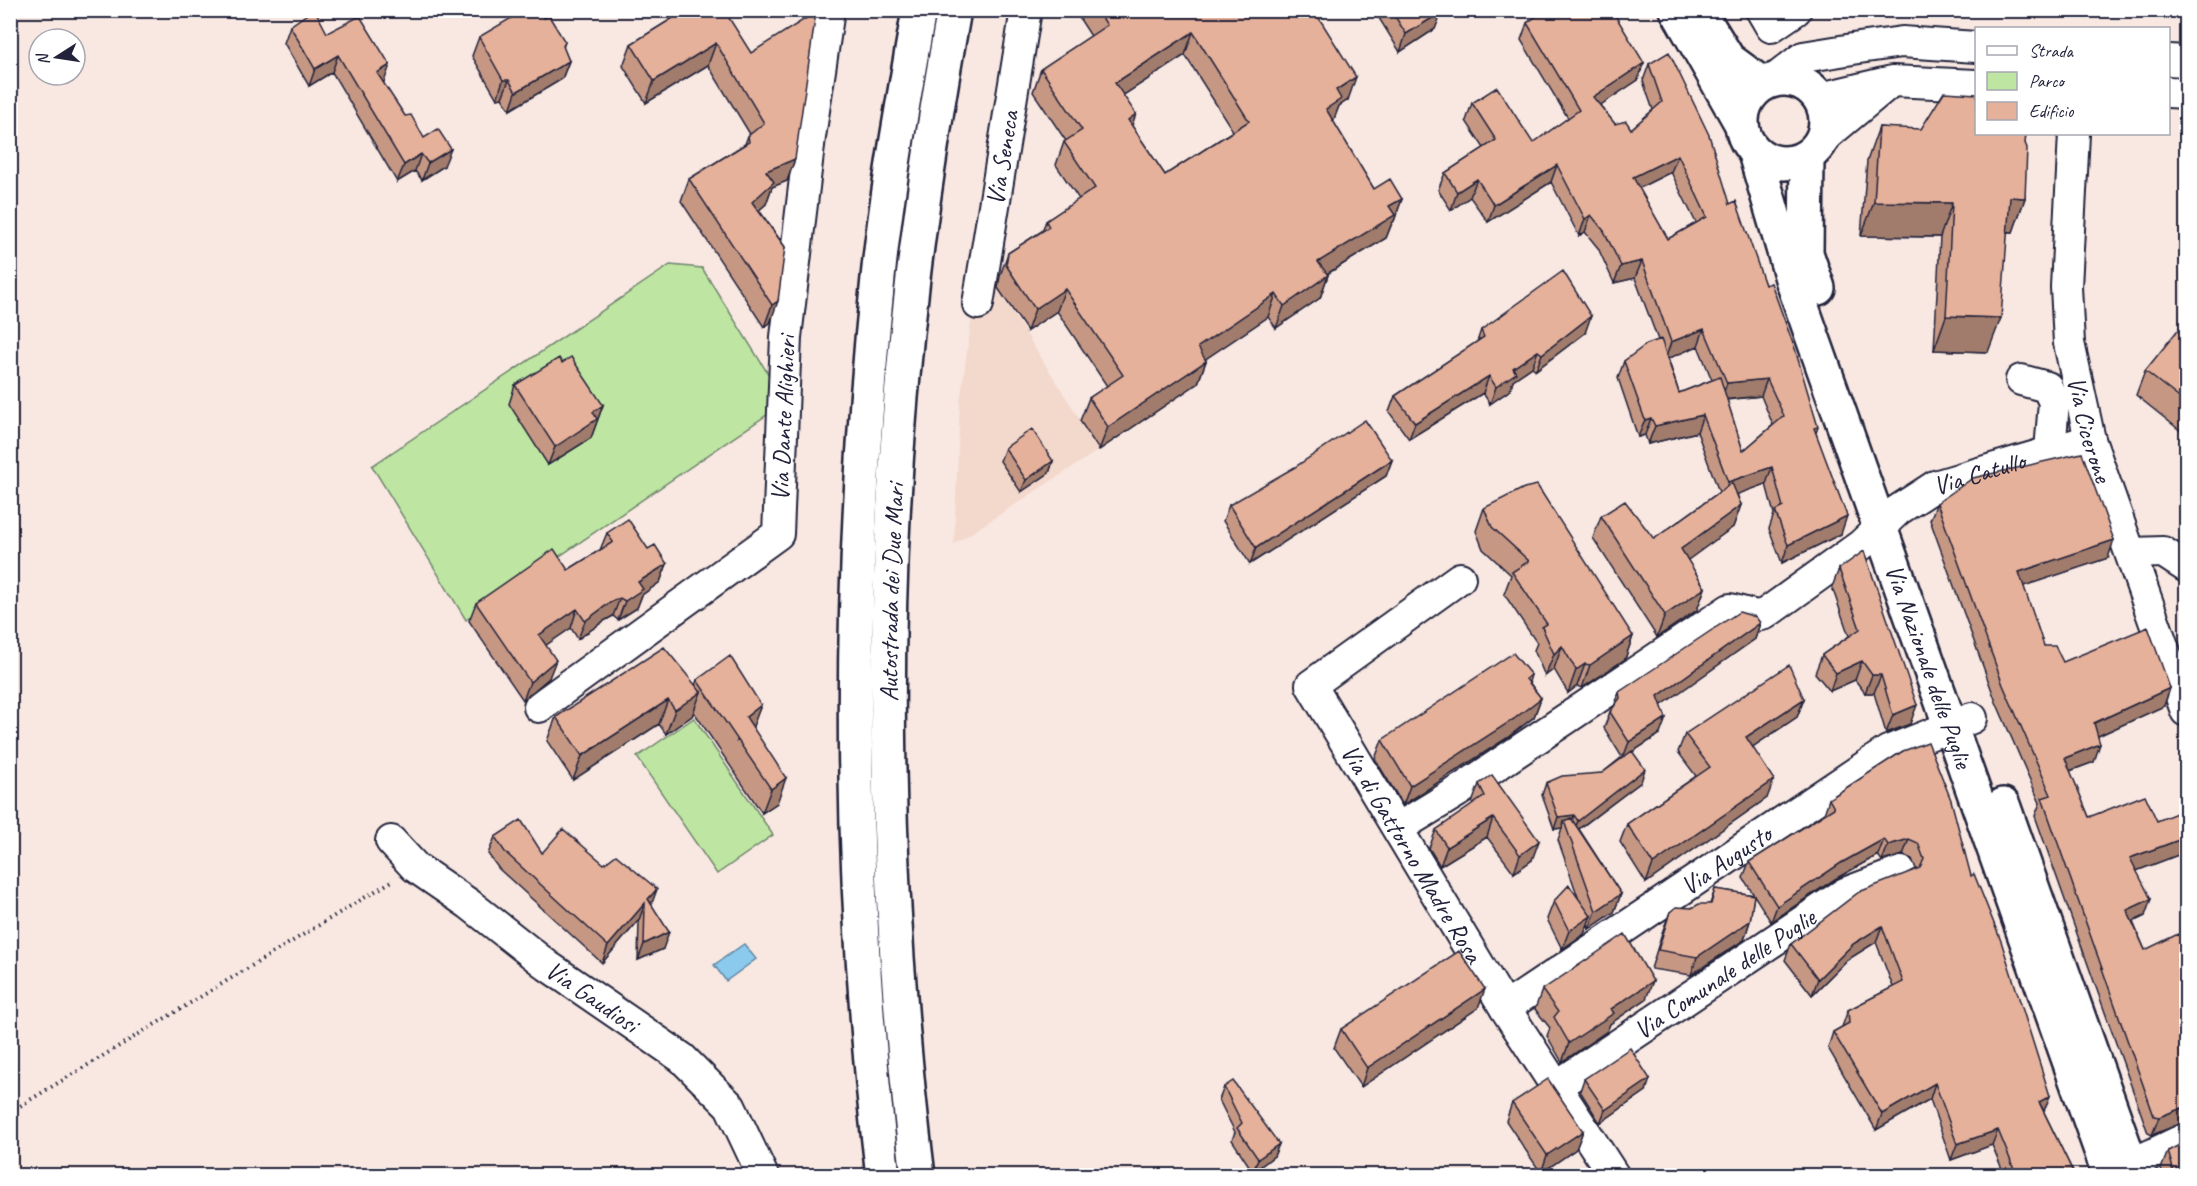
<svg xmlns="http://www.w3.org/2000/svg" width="2197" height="1186" font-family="Caveat,sans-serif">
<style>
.built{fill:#f3d8cc}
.green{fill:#bee6a2;stroke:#70846e;stroke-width:1.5}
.water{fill:#8bcaec;stroke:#6187a5;stroke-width:1.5}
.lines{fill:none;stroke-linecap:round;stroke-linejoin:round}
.minor-casing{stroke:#22223b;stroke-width:34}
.major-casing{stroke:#22223b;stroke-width:38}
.highway-casing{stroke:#22223b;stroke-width:38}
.path{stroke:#22223b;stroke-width:4;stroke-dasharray:1.5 4.5;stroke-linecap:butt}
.minor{stroke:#fff;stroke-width:30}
.major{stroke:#fff;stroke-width:33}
.highway{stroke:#fff;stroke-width:33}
.wall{fill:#c69884;stroke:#22223b;stroke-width:1.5;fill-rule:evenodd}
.shaded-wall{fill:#a17c6c;stroke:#22223b;stroke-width:1.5}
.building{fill:#e6b19a;stroke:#22223b;stroke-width:1.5;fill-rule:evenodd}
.labels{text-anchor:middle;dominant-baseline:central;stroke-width:6;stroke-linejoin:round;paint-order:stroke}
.street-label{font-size:26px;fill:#22223b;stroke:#fff}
</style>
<rect width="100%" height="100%" fill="#f8e8e1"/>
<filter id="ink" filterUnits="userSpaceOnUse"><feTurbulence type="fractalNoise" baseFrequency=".0167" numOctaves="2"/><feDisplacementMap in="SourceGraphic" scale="12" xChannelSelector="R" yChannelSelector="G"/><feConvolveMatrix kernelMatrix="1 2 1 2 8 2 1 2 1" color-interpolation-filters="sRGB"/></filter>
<g filter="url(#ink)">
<!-- built -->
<path class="built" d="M977,278L993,281L1099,450L954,544L960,403Z"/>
<!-- green -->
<path class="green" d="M670,265L702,268L772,380L771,412L466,620L372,466Z
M694,718L773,835L717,874L637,757Z"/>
<!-- water -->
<path class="water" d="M744,944L756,959L726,981L714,965Z"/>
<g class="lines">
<!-- minor casing -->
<g class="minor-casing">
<g id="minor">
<path d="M1761,10L1771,27L1796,10"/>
<path d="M2168,60L2186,61"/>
<path d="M1775,79L1803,57L1859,48L1902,42L1976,47"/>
<path d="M2168,92L2186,93"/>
<path d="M1820,98L1892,81L1976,85"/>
<path id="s1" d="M2074,134L2066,287L2069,343L2090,440L2186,711"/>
<path d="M1822,139L1887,85"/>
<path id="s2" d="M978,304L1026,10"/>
<path d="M2021,380L2047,387L2054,402L2050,451"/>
<path d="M2132,553L2163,552L2186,567"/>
<path id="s3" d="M1460,578L1311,685L1505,1008L1614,1176"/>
<path id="s4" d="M539,707L778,534L786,337L810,137L829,10"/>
<path id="s5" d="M1398,828L1457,792L1730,609L1756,616L1765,614L1861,545L1898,510L1935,486L2090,440"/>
<path id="s6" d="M391,841L415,867L469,904L548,966L682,1058L730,1106L763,1176"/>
<path id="s7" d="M1505,1008L1888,751L1972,718"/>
<path id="s8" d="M1555,1087L1845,893L1901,872"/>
<path d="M2109,1175L2186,1138"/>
</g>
</g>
<!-- major casing -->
<g class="major-casing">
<g id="major">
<path d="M1677,10L1741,123"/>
<path d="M1709,28L1728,59L1762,84"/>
<circle cx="1784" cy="121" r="42"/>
<path id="s9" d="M1755,153L1793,282L2110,1176"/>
<path d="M1807,157L1806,253L1818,288"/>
<path d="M2003,805L2135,1176"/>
</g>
</g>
<!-- highway casing -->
<g class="highway-casing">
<g id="highway">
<path d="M883,1176C847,877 847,577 878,278C887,188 904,99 919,10"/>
<path id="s10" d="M918,1176C881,878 878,576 913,278C924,188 938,99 954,10"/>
</g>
</g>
<!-- path -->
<path class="path" d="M10,1112L392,881"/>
<!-- minor -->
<use href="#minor" class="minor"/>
<!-- major -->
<use href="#major" class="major"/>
<!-- highway -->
<use href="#highway" class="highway"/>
</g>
<!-- wall -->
<path class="wall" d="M676,10H724L795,159L787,181L772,187L766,204L759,210L785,247L770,323L764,327L681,201L689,179L745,144L748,136L750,134L708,65L646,103L623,66L631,44L678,15Z
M1074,10H1314L1348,100L1339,106L1333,121L1374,189L1402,199L1394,221L1392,223L1386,238L1327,274L1328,275L1320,298L1276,328L1268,317L1205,359L1206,361L1198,383L1099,450L1080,421L1089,398L1107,386L1057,311L1027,331L998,288L1000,276L1008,253L1042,231L1046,221L1079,199L1056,165L1064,142L1066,141L1033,92L1041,69L1091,36ZM1185,55L1233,131L1165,175L1132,126L1123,95Z
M1374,10H1441L1435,29L1400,52Z
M1545,10H1616L1614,14L1638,80L1600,105L1615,124L1631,129L1653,110L1643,81L1649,64L1730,204L1765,285L1818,427L1816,433L1841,534L1782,563L1769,529L1774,514L1766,484L1737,494L1741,505L1733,527L1687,560L1705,588L1697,610L1657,637L1593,538L1601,516L1654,539L1719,492L1697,432L1648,444L1645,435L1638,437L1618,378L1624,361L1658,340L1635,278L1614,283L1598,248L1585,232L1579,236L1551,182L1488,222L1470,197L1451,210L1438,190L1445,173L1484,148L1466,121L1472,103L1533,143L1568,118L1521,40L1527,23ZM1671,172L1696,223L1668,239L1639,188ZM1698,346L1712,380L1679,393L1668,358ZM1761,396L1773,425L1743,451L1727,400Z
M544,18L565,42L563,48L569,61L562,79L510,110L502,98L497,99L472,56L479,37Z
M290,26L327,33L384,82L383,83L405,116L424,138L444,166L422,180L415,171L397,182L332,72L309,86L284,43Z
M1879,127L2025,143V198L2013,232H2007L1988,352L1934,350L1940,237L1861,236L1867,161Z
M1481,330L1585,333L1536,370L1532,367L1513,380L1510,390L1490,404L1483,393L1409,439L1389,412L1395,396L1477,342Z
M2187,338V436L2136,395L2145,371Z
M562,363L603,405L591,438L548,465L509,404L515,385Z
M1005,448L1053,461L1049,473L1021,492L1000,461Z
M1392,460L1386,476L1250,564L1223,521L1229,505Z
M1937,503L2108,558L2023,586L2044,646L2063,662L2170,688L2164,706L2098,736L2094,762L2070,771L2089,817L2157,821L2187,812V850L2186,852L2136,871L2145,916L2133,922L2145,950L2187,949V1121L2152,1135L2148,1133L2035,816L2040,803L1996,702L1930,520Z
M1484,508L1633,636L1625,659L1582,688L1577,686L1568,693L1554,669L1545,676L1534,650L1537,643L1504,594L1511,575L1483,549L1476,531Z
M607,533L648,549L667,564L660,582L642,595L637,608L618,620L613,616L604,621L578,639L571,628L546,645L549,678L523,700L469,621L476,603L568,570L600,550Z
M1839,569L1910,724L1886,733L1874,693H1865L1855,680L1830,691L1815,673L1822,655L1849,636L1832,587Z
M1760,623L1755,639L1661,705L1660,734L1632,752L1641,782L1579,829L1621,894L1614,912L1589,929L1588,925L1584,934L1562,949L1547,919L1554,901L1578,897L1558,840L1562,828L1554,829L1542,795L1546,783L1602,773L1622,757L1604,728L1610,712L1614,707L1619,692Z
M1531,675L1529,682L1541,698L1534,717L1507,738L1403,805L1375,759L1382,740Z
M697,680L761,705L752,727L777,803L762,813L694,712L692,716L666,734L659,724L573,780L547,741L556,717L695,686Z
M1804,699L1797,717L1752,747L1767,798L1646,883L1620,842L1627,824L1696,776L1678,752L1685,734Z
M1903,751L1971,876L2044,1112L2075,1176H2005L1992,1145L1951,1160L1930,1099L1876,1130L1828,1048L1833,1032L1842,1027L1848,1010L1893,987L1876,942L1847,960L1812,995L1785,960L1791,944L1916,869L1912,859L1903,855L1882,861L1878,855L1835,879L1771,922L1754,895L1750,921L1744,940L1691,975L1651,969L1663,930L1670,912L1710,904L1715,889L1754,895L1743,878L1749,862L1824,814L1829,799Z
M1479,784L1532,860L1514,873L1487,837L1440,866L1429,848L1436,830L1473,805L1472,803Z
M495,837L542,853L604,864L657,889L651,904L663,949L638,960L639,920L602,963L499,869L488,854Z
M1542,990L1646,999L1610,1024L1607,1031L1562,1062L1547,1036L1550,1028L1535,1009Z
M1478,1008L1361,1087L1334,1048L1341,1029Z
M1584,1079L1646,1091L1600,1123L1580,1091Z
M1224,1087L1279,1144L1274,1156L1253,1172L1232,1140L1235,1132L1219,1100Z
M1512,1103L1583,1131L1576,1149L1541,1173L1506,1121Z
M2168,1151L2187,1176H2163L2161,1169Z"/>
<!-- shaded-wall -->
<path class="shaded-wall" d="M1442,12L1435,29L1400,52L1406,34Z
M1193,32L1185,55L1107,106L1115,83Z
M716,43L708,65L646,103L654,81Z
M338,55L332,72L309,86L315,69Z
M569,61L562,79L510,110L516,92Z
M1644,63L1638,80L1587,114L1593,97Z
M390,65L384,82L370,90L377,73Z
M1356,77L1348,100L1339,106L1333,122L1326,109L1336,90Z
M503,80H509L502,98L497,99Z
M1136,114L1128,137V120Z
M451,149L444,166L422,180L428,163Z
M421,154L415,171L397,182L404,165Z
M1678,155L1671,172L1627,194L1633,177Z
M795,159L787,181L772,187L766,204L744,224L752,202L766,171Z
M1557,165L1551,182L1488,222L1494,205Z
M1477,179L1470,197L1451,210L1457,192Z
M2010,197L2025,198L2013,232L1997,231Z
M1402,199L1394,221L1392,223L1386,238L1310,284L1318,262L1389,206Z
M1874,202L1952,203L1940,237L1861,236Z
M1591,215L1585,232L1579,236L1585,219Z
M1642,261L1635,278L1614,283L1621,266Z
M1328,275L1320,298L1276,328L1284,306Z
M1065,289L1057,311L1027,331L1035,309Z
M1276,294L1268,317L1189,370L1198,347Z
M778,301L770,323L764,327L772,305Z
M1591,316L1585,333L1536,370L1542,354Z
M1946,316L2001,318L1988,352L1934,350Z
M1704,329L1698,346L1665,360L1671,342Z
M1538,351L1532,367L1513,380L1510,390L1490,404L1496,387L1513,368Z
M1206,361L1198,383L1099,450L1108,427Z
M1489,376L1483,393L1409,439L1415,423Z
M1767,379L1761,396L1721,400L1727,383Z
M603,405L591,438L548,465L555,447L593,412Z
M1703,415L1697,432L1648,444L1655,426Z
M1651,418L1645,435L1638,437L1645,420Z
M1392,460L1386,476L1250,564L1256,548Z
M1053,461L1049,473L1021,492L1026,480Z
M1772,467L1766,484L1722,500L1728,482Z
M1741,505L1733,527L1673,571L1681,549Z
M1847,516L1841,534L1782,563L1788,545Z
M2114,540L2108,558L2012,590L2019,572Z
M667,564L660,582L642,595L637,608L618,620L625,601L638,582Z
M1705,588L1697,610L1657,637L1665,615Z
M620,598L613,616L604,621L578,639L585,621L611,602Z
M577,609L571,628L533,654L539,635Z
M1760,623L1755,639L1652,712L1658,696Z
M1633,636L1625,659L1582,688L1590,665Z
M1562,646L1554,669L1545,676L1554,654Z
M556,660L549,678L523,700L530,682Z
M1862,661L1855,680L1830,691L1836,673Z
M1585,664L1577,686L1568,693L1576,670Z
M1872,675H1881L1874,693H1865Z
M2170,688L2164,706L2087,741L2094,723Z
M701,692L692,716L666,734L675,710Z
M1541,698L1534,717L1507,738L1403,805L1410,786Z
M1804,699L1797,717L1739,756L1746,737Z
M668,700L659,724L573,780L582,756Z
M761,705L752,729L737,741L746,717Z
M1917,705L1910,724L1886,733L1893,715Z
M1666,718L1660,734L1623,758L1629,742Z
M2100,744L2094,762L2058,775L2065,758Z
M1645,769L1641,782L1573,833L1578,821Z
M786,778L777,803L762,813L771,789Z
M1774,780L1767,798L1646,883L1653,864Z
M1574,815L1570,828L1564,821L1562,828L1554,829L1558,817Z
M1493,818L1487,837L1440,866L1447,847Z
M2187,837L2186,852L2123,876L2130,858Z
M1884,839L1878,855L1835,879L1771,922L1777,906L1841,863Z
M1909,839L1903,855L1882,861L1888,845Z
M1539,841L1532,860L1514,873L1520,855Z
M657,889L651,906L648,899Z
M1621,894L1614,912L1589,929L1596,911Z
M2151,899L2145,916L2121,927L2127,910Z
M645,903L639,920L602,963L608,946Z
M1591,916L1584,934L1562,949L1569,931Z
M1750,921L1744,940L1691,975L1697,957Z
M1882,926L1876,942L1847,960L1812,995L1818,979L1853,944Z
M669,932L663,949L638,960L644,944Z
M1653,981L1646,999L1610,1024L1607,1031L1562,1062L1569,1043L1611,1009Z
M1485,989L1478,1008L1361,1087L1367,1068Z
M2187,991V1005L2181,993Z
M1650,1079L1646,1091L1600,1123L1605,1110Z
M1935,1083L1930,1099L1876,1130L1882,1114Z
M2050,1096L2044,1111L2039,1102Z
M2187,1106V1121L2152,1135L2159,1117Z
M1998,1130L1992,1145L1951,1160L1957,1144Z
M1583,1131L1576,1149L1541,1173L1547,1155Z
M1279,1144L1274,1156L1253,1172L1258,1159Z"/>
<!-- building -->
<path class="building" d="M313,10H315L327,33L360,16L390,65L377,73L405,116L411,115L424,138L438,129L451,149L428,163L421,154L404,165L338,55L315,69L290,26Z
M525,10H540L544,18L549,16L565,42L563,46L569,61L516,92L509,80H503L479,37Z
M686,10H724L751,53L816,12L795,159L766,171L774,182L752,202L785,247L778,301L772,305L689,179L749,142L748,136L764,123L716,43L654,81L631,44Z
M1097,10H1314L1356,77L1336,90L1341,99L1326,109L1374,189L1390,179L1402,199L1389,206L1395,215L1318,262L1328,275L1284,306L1276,294L1198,347L1206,361L1108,427L1089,398L1123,375L1065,289L1035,309L1006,265L1008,253L1049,227L1046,221L1095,188L1064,142L1082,130L1041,69L1107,25ZM1193,32L1249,121L1165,175L1128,120L1136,114L1115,83Z
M1391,10H1441L1442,12L1406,34Z
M1545,10H1612L1644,63L1593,97L1615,124L1626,121L1631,129L1662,102L1649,64L1669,52L1709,135L1730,204L1736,201L1765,285L1771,283L1795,349L1818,427L1814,428L1847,516L1788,545L1775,511L1783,507L1772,467L1728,482L1703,415L1655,426L1651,418L1645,420L1624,361L1647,344L1661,339L1679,393L1720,377L1743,451L1784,416L1767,379L1727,383L1704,329L1671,342L1642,261L1621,266L1604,231L1591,215L1585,219L1557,165L1494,205L1477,179L1457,192L1445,173L1496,140L1472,103L1497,87L1533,143L1579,110L1527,23ZM1678,155L1707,217L1668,239L1633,177Z
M1944,92L1977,94V134H2026L2025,143L2027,148L2025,198L2010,197L2001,318L1946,316L1952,203L1874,202L1879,127L1921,129Z
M1563,271L1591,316L1542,354L1538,351L1513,368L1516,373L1496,387L1489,376L1415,423L1395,396L1484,337L1481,330Z
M2177,331L2187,338V404L2145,371Z
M571,357L603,405L593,412L597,419L555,447L515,385L559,358L562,363Z
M1365,420L1392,460L1256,548L1229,505L1295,467Z
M1032,429L1053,461L1026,480L1005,448Z
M2082,453L2114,540L2019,572L2044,646H2055L2063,662L2148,627L2170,688L2094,723L2100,744L2065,758L2089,817L2145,795L2157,821L2186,809L2187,837L2130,858L2151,899L2127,910L2145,950L2178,934L2187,949V991L2181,993L2187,1005V1106L2159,1117L2154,1116L2042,798L2051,795L2003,685L1937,503L1973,478Z
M1732,483L1741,505L1681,549L1705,588L1665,615L1601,516L1625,501L1654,539Z
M1537,485L1633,636L1590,665L1585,664L1576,670L1562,646L1554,654L1542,627L1547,624L1512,572L1529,561L1492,527L1484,508L1524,488Z
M628,519L648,549L655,545L667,564L638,582L643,589L625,601L620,598L611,602L585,621L577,609L539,635L556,660L530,682L476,603L554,549L568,570L613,542L607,533Z
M1864,551L1917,705L1893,715L1881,675H1872L1862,661L1836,673L1822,655L1860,629L1839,569Z
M1739,612L1756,617L1760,623L1658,696L1666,718L1629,742L1610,712L1620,698L1619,692Z
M664,647L701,692L675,710L668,700L582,756L556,717Z
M1513,653L1531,675L1526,679L1541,698L1514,719L1410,786L1382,740Z
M730,656L761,705L746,717L786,778L771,789L697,680Z
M1789,665L1804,699L1746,737L1774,780L1653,864L1627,824L1710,767L1685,734Z
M1928,742L1951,800L1971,876L1974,874L2001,941L2050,1096L2039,1102L2075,1176H2017L1998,1130L1957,1144L1935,1083L1882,1114L1833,1032L1849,1023L1848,1010L1903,982L1882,926L1853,944L1818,979L1791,944L1859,892L1920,868L1924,859L1918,843L1909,839L1888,845L1884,839L1841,863L1777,906L1749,862L1834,808L1829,799L1903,751Z
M1632,751L1645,769L1578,821L1574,815L1558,817L1546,783L1562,776L1602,773Z
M1492,775L1539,841L1520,855L1493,818L1447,847L1436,830L1485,796L1479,784Z
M1571,818L1621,894L1596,911L1564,821Z
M521,820L542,853L563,829L604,864L616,855L657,889L648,899L669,932L644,944L645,903L608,946L505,852L495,837Z
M1569,885L1591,916L1569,931L1554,901Z
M1715,889L1754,895L1750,921L1697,957L1658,950L1670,912L1676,907L1692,908L1699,904H1711Z
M1625,934L1653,981L1611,1009L1614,1013L1569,1043L1554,1017L1558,1012L1542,990Z
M1459,951L1485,989L1367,1068L1341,1029Z
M1630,1048L1650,1079L1605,1110L1584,1079Z
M1548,1079L1583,1131L1547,1155L1512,1103Z
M1233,1081L1279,1144L1258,1159L1237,1128L1242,1123L1224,1087Z
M2187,1141V1176H2175L2168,1151Z"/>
</g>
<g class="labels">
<!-- street labels -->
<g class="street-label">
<text stroke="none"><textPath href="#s2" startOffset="148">Via Seneca</textPath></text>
<text stroke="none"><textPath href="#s4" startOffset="411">Via Dante Alighieri</textPath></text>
<text stroke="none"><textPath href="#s1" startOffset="298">Via Cicerone</textPath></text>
<text stroke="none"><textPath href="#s5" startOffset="693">Via Catullo</textPath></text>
<text stroke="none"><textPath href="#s10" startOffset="585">Autostrada dei Due Mari</textPath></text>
<text stroke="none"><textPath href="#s9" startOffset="542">Via Nazionale delle Puglie</textPath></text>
<text stroke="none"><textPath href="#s3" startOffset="380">Via di Gattorno Madre Rosa</textPath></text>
<text stroke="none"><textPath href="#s7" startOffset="266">Via Augusto</textPath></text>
<text stroke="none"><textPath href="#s8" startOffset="204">Via Comunale delle Puglie</textPath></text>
<text stroke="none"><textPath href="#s6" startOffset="255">Via Gaudiosi</textPath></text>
</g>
</g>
<!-- margin -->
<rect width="2197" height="1186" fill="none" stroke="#fff" stroke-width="36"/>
<rect x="18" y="18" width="2161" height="1150" fill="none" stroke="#22223b" stroke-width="2" filter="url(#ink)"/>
<!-- legend -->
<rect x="1975" y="27" width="195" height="108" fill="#ffffff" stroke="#a7a7b1" stroke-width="1.5"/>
<rect x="1987" y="46" width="30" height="9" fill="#ffffff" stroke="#a7a7b1" stroke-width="1.5"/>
<text x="2029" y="57" font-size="18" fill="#22223b">Strada</text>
<rect x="1987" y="72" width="30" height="18" fill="#bee6a2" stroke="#a7a7b1" stroke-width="1.5"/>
<text x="2029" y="87" font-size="18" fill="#22223b">Parco</text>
<rect x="1987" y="102" width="30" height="18" fill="#e6b19a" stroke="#a7a7b1" stroke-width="1.5"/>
<text x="2029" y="117" font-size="18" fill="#22223b">Edificio</text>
<!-- north arrow -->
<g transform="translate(57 57) rotate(258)"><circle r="28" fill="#ffffff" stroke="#a7a7b1" stroke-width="1.5"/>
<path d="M0-4.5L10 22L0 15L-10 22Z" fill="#22223b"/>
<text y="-9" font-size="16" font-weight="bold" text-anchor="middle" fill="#22223b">N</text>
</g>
</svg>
